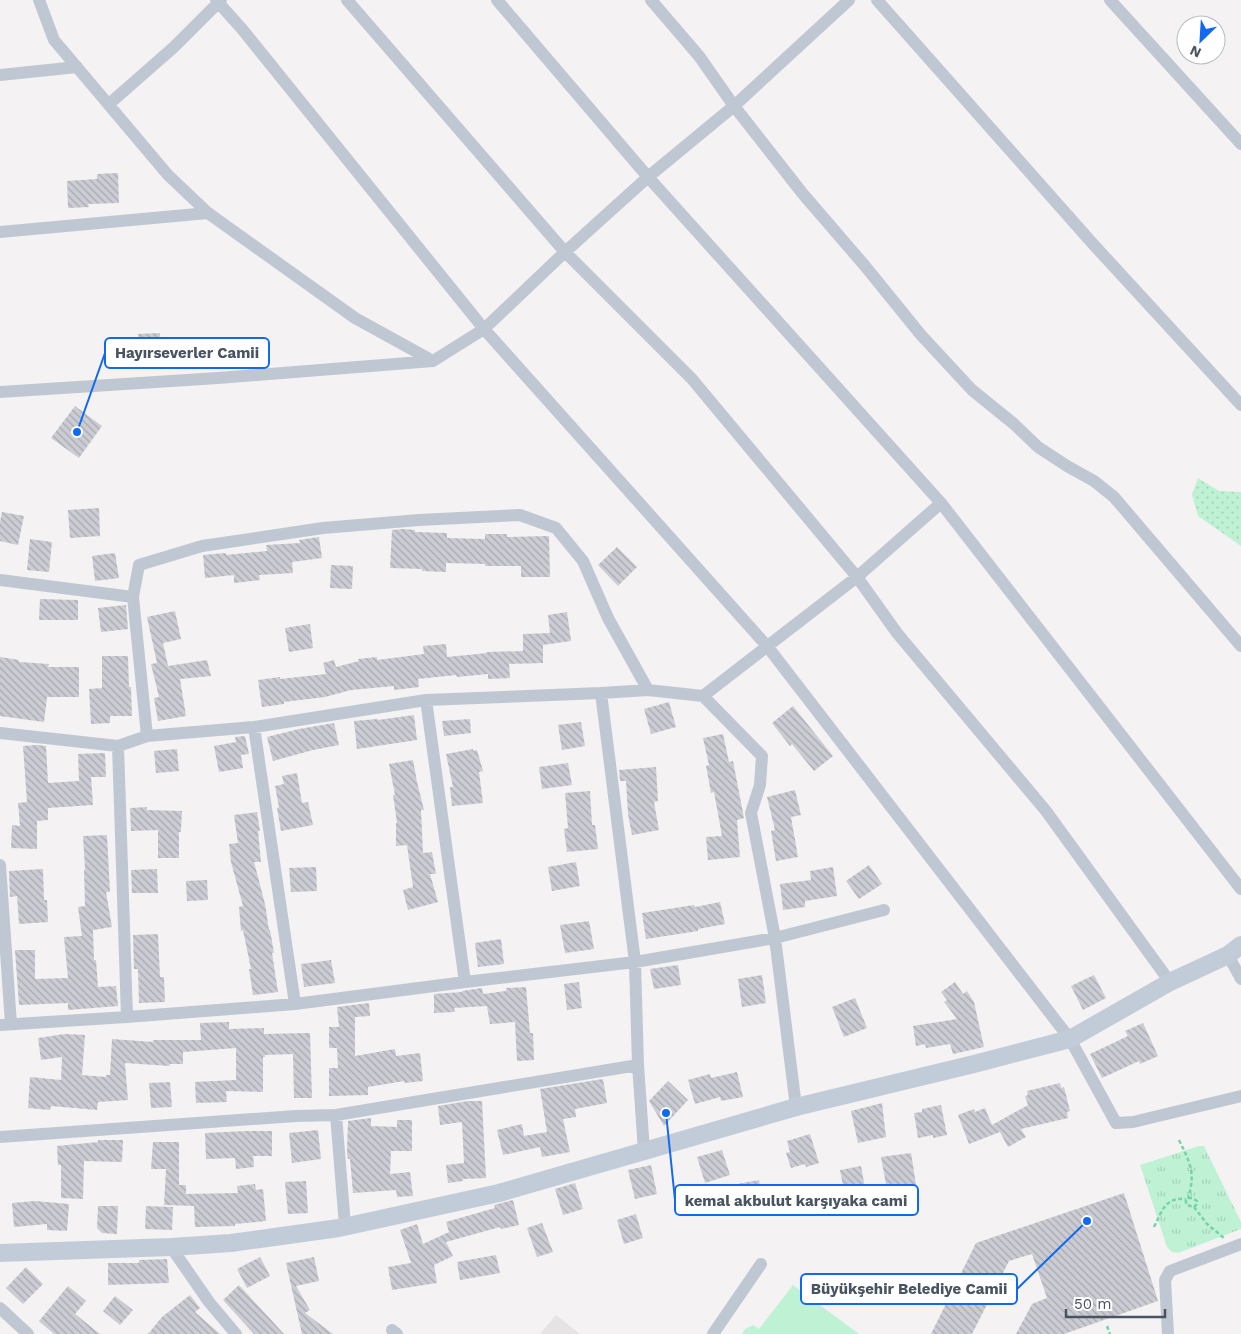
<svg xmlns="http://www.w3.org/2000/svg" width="1241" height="1334" font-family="'Work Sans',sans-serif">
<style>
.education{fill:#e5e3e4}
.grass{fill:url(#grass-tufts)}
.garden{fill:url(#garden-dots)}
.pitch{fill:#bff2d5}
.building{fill:url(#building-back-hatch)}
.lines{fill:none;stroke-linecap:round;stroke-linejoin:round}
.path{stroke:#75d3a8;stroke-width:2.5;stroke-dasharray:4 2.5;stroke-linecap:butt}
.street{stroke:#bfc8d2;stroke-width:12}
.secondary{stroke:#c2ccd9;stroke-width:18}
.leader{fill:none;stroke:#1069f0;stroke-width:2}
.callout-dot{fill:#1069f0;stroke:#fff;stroke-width:2}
.callout{fill:#fff;stroke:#1069f0;stroke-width:2}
.callout-label{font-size:15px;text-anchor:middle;font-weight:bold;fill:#485461}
</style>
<defs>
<pattern id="grass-tufts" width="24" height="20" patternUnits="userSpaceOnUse" patternTransform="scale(1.25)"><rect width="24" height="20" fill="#bff2d5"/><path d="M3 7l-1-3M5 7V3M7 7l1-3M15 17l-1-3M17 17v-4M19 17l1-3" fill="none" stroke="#a6d1b9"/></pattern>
<pattern id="garden-dots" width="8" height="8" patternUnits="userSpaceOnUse" patternTransform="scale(1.25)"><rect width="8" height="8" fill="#bff2d5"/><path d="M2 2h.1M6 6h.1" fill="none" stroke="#a6d1b9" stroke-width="1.8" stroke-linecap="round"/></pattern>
<pattern id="building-back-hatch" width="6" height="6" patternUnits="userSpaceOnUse" patternTransform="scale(1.25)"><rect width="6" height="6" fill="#cccdd4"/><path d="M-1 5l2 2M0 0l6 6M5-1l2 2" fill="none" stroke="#a8a9af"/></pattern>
</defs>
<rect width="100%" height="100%" fill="#f4f2f2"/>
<!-- education -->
<path class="education" d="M556,1315L580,1334H540Z"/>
<!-- grass -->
<path class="grass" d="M1199,1146H1204L1241,1222V1229L1178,1253L1172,1252L1167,1247L1140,1165Z"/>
<!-- garden -->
<path class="garden" d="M1198,478L1219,491L1241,492V546L1198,516L1192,495Z"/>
<!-- pitch -->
<path class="pitch" d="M793,1285L859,1334H742L745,1329L753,1325L759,1329Z"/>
<!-- building -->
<path class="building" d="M118,173L119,203L88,204L89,207L68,208L67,181L97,179V174Z
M160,333L161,365L139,366L138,334Z
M75,406L102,426L79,458L51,438Z
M99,508L100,536L70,538L68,510Z
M2,512L24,516L18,545L0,541V522Z
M404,529L415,530V532L447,533V538L485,539V534H507V537L549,536L550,577H521V566H485V564L446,563V572L422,571V569L390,568L392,530Z
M319,537L322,558L292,562L293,573L259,575L260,580L234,583V575L205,578L203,555L226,553V555L267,551L266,545L300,543L299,540Z
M30,539L52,542L49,572L27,570Z
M617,547L637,567L618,586L598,565Z
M115,553L119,578L95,581L92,556Z
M331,565L353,566L352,589L330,588Z
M40,599L78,600V620H39Z
M126,605L128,629L101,632L98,608Z
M175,611L181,639L163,643L168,666L207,660L211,676L180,679L186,716L158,721L154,698L159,697L151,664L157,663L147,617Z
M567,612L571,641L543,645V663L509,664L510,678L488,679V674L457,677L456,675L418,679L419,687L394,690V686L351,690L325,697L284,702V704L262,707L258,680L280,677V679L326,674L323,663L334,660L336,667L359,661L358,659L377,657V660L424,654L423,646L446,644L447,657L487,653V652L523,651V634L550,633L548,615Z
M310,624L313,648L289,652L285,628Z
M102,656H128L129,687H131L132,716H110V723L91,724L89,689L102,688Z
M0,657L19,660V662L49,664L48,667H79V697H47L44,722L0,716Z
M669,702L676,727L651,734L644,709Z
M793,706L833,756L814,771L792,744L790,746L772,723Z
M414,715L417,740L357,749L354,721L378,719V720Z
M470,719L471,733L444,736L442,721Z
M581,722L585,746L562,750L558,725Z
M334,723L339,745L313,750L273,761L267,737L299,729Z
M723,734L729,762L733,761L744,818L737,820L740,857L708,860L706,837L722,836L714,792L711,793L706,766L709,765L703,738Z
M245,736L249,754L241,755L243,768L219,772L214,746L236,742L235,737Z
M37,745L46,746L48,783L79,781L78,754L105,753L106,777H91L93,805L48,808V820L37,821V849L11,848L12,825L20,826L18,803L27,802L23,746Z
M177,749L179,771L156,773L154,751Z
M473,749V751L477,750L483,771L479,772L483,803L452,806L450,787H453L446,754Z
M413,760L417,782L424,810H421L423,853L432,852L436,874H430L438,902L408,910L403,890L413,887L407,845L396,846V823H397L393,795H395L389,764Z
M568,763L572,785L542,789L539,767Z
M656,767L658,801L654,802L659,830L632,835L628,814L626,781H620L619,770Z
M297,773L302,803L308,802L313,825L281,831L277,808L279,807L275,786L284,784L282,776Z
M795,790L801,815L791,817L798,857L776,861L771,831L775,830L767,797Z
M590,791L592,825H595L598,849L567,852L564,829L568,828L565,793Z
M147,807V810L182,811L181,832H179V858H158V830L131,831L130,808Z
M257,812L260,831H258L261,862H254L265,904L269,930H270L274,953H272L278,992L253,995L249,969H251L243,930L241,931L239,907L243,906L231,862L229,844L238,843L234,815Z
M107,835L110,892H106L112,927L93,930L94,960H96L98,987L116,986L118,1006L68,1010V1003L19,1005L15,950H35V979L68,978L64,937L82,936L78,907L85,906L84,870H85L83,836Z
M576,862L580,886L552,891L548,867Z
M869,865L882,884L859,899L846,881Z
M316,867L317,891L291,892L289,868Z
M833,867L837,896L805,901V907L783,910L780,884L811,880L810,871Z
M43,869L44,900H47L48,922L19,924L17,896L10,897L9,871Z
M157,869L158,893H132L131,870Z
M207,880L208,900L187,901L186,881Z
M720,902L725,924L698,929V931L646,939L642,913L694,905L695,907Z
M589,921L594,949L565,953L560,925Z
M158,934L160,977H164L165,1002L139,1003L138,969H134L133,935Z
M501,939L504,964L478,967L475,943Z
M331,960L335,983L304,987L301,964Z
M678,965L681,985L654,989L650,969Z
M762,975L766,1003L742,1007L738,979Z
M1094,975L1106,998L1083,1010L1071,986Z
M579,982L582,1008L567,1010L564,984Z
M955,982L963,994L967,991L974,1002L984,1047L953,1054L950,1044L926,1048L925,1044L916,1046L913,1026L957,1019L944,1002L947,1000L941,992Z
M526,987L530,1033H533L534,1060L517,1061L515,1022L490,1024L487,1006L454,1008L455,1012L434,1013V994L462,992V991L482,988L483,994L506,991V988Z
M855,998L867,1028L844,1037L832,1007Z
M369,1003L370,1016L355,1017V1056L395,1049L396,1056L420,1053L423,1081L404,1083V1081L368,1087V1095L329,1096V1068H338L337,1048H329V1027H339L337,1007Z
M229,1022V1029L264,1028V1034L310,1033L312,1098H294L293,1054L265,1055V1057H263V1092L226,1091L227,1102L196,1103L195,1082L236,1080V1048L183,1052V1064H169L170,1066L125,1063L128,1100L98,1102L97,1110L51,1106L50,1110L28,1108L30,1077L61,1080L62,1057L41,1060L38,1038L65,1034L85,1035L82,1075L106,1077V1075H110L112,1039L153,1042V1040H201L200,1023Z
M1143,1023L1158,1056L1140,1064L1139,1061L1102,1078L1090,1054L1128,1036L1125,1031Z
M737,1072L743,1097L721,1101L720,1097L695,1104L688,1080L710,1074L711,1078Z
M603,1079L607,1103L575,1109L576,1117L563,1119L570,1152L542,1157L540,1147L503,1155L497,1130L522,1124L524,1136L547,1132L540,1089Z
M668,1081L688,1100L664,1126L649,1101Z
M170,1082L172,1107L151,1108L149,1083Z
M1060,1083L1061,1088L1064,1087L1070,1111L1067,1112L1068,1118L1021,1129L1026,1137L1008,1147L1000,1132L969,1144L958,1115L974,1109L975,1112L985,1108L992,1125L1028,1105L1025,1096L1028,1095L1027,1091Z
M468,1101H482L486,1178L463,1179V1181L448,1183L446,1165L464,1163L462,1122L440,1125L438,1106Z
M882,1103L886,1137L858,1143L851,1111Z
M941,1105L947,1135L933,1138V1135L918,1138L914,1113L922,1112V1109Z
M371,1118V1126L397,1127V1120H412V1151H391L390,1174L410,1172L413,1196L397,1197L396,1190L353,1193L350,1159H348L347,1153L348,1121Z
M318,1130L321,1159L292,1163L289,1133Z
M247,1131H272V1156H253L254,1167L236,1169L235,1158L206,1159L205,1133Z
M810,1134L819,1163L806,1167L805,1164L791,1168L786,1153L790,1152L787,1141Z
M98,1140H123L122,1162L84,1161L83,1199L61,1198V1165H58L57,1146L98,1142Z
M153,1142H179V1185H186V1194L238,1193L237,1186L255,1184L256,1190L263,1189L266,1221L235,1224V1226L195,1227L194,1206L164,1205L166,1169H151Z
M722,1150L730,1175L705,1183L697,1157Z
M911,1153L916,1185L887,1190L881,1157Z
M651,1165L657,1194L635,1199L628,1170Z
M861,1166L865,1188L844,1191L840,1170Z
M759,1180L764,1206L737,1211L732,1185Z
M306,1181L308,1213L288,1214L285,1182Z
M575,1183L583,1209L563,1215L555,1189Z
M1124,1193L1158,1301L1064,1334H1016L1032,1304L1047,1298L1032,1254L1009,1261L972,1334H931L976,1243Z
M513,1200L519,1225L501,1229L500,1227L446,1242L453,1256L434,1265L437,1283L392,1290L388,1267L411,1263L400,1230L417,1224L423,1244L449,1232L446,1222L495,1208L494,1205Z
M35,1201L69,1204L67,1231L47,1230V1224L14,1227L12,1203Z
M98,1206H118L117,1234L102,1233L97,1228Z
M146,1206L173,1207L172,1230L145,1229Z
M636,1214L643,1238L624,1244L617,1220Z
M542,1223L553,1252L537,1257L527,1228Z
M496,1255L500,1273L460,1280L457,1262Z
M260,1257L270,1276L247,1288L237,1269Z
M314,1257L319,1281L296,1286L310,1310L305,1313L333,1334H302L286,1263Z
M167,1259L169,1283L108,1285V1263H139V1260Z
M26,1267L43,1284L23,1304L6,1288Z
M239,1285L284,1334H254L223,1300Z
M68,1286L86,1301L75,1314L100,1334H54L39,1321Z
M190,1295L200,1308L195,1312L220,1334H148L162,1317Z
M115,1296L133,1310L120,1325L103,1311Z"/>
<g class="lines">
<!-- path -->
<path class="path" d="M1179,1140C1190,1163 1196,1172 1188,1198
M1188,1198H1192L1197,1201V1204L1194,1207L1190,1206L1186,1204V1199Z
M1194,1207L1207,1224L1224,1238
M1154,1227C1162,1211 1165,1197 1186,1199
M1107,1326L1110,1334"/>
<!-- street -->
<path class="street" d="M39,0L54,40L168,175L208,213L355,318L433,361
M216,0L242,29L484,329L767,646L1070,1039L1116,1123L1133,1122L1241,1096
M347,0L565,252L692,379L857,577L897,633L1046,811L1170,982
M497,0L648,177L941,503L1241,889
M651,0L699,56L734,106L803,194L865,266L921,335L972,390L1014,424L1038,447L1067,466L1094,481L1114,497L1241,646
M877,0L1093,244L1241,405
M1110,0L1241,144
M0,75L77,67
M109,104L174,47L221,0
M0,232L208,213
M0,392L218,378L433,361L484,329L565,252L648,177L734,106L849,0
M0,580L133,597
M426,700L465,982
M254,727L295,1004
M0,733L118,746L147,736L254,727L426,700L601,693
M147,736L133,597L139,565L202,546L323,528L419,520L520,515L556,528L583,561L608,618L648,690
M118,746L127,1017
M0,865L11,1024
M1228,955L1241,979
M0,1025L127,1017L295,1004L465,982L635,962L775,938L884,910
M638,1065L644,1151
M796,1107L775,938L751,813L760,785L762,756L703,696L857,577L941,503
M336,1115L345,1226
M0,1137L296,1116L336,1115L638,1065L635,962L601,693L648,690L703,696
M171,1247L209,1302L236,1334
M0,1308L28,1334
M392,1330L397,1334
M713,1334L761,1264
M1168,1334L1165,1280L1170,1271L1241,1244"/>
<!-- secondary -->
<path class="secondary" d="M0,1253L171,1247L231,1243L339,1228L499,1193L796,1107L974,1064L1070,1039L1170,982L1228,955L1241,945"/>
</g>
<!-- callouts -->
<path class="leader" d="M77 432L105 353M666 1113L675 1200M1087 1221L1017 1289"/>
<g class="callout-dot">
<circle cx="77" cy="432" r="5"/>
<circle cx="666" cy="1113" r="5"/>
<circle cx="1087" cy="1221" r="5"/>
</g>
<g class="callout">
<rect x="105" y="338" width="164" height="30" rx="5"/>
<rect x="675" y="1185" width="243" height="30" rx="5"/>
<rect x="801" y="1274" width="216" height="30" rx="5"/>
</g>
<g class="callout-label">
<text x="187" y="358">Hayırseverler Camii</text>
<text x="796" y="1206">kemal akbulut karşıyaka cami</text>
<text x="909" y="1294">Büyükşehir Belediye Camii</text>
</g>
<!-- north arrow -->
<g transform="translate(1201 40) rotate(205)"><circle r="24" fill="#ffffff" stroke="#b6bbc0"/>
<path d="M0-4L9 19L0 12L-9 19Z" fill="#1069f0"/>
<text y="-8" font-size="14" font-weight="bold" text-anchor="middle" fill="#485461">N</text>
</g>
<!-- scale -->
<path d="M1066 1309v8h99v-8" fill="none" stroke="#485461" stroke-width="2.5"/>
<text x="1074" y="1309" font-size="15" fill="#485461" stroke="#ffffff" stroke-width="4" paint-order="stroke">50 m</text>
</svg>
